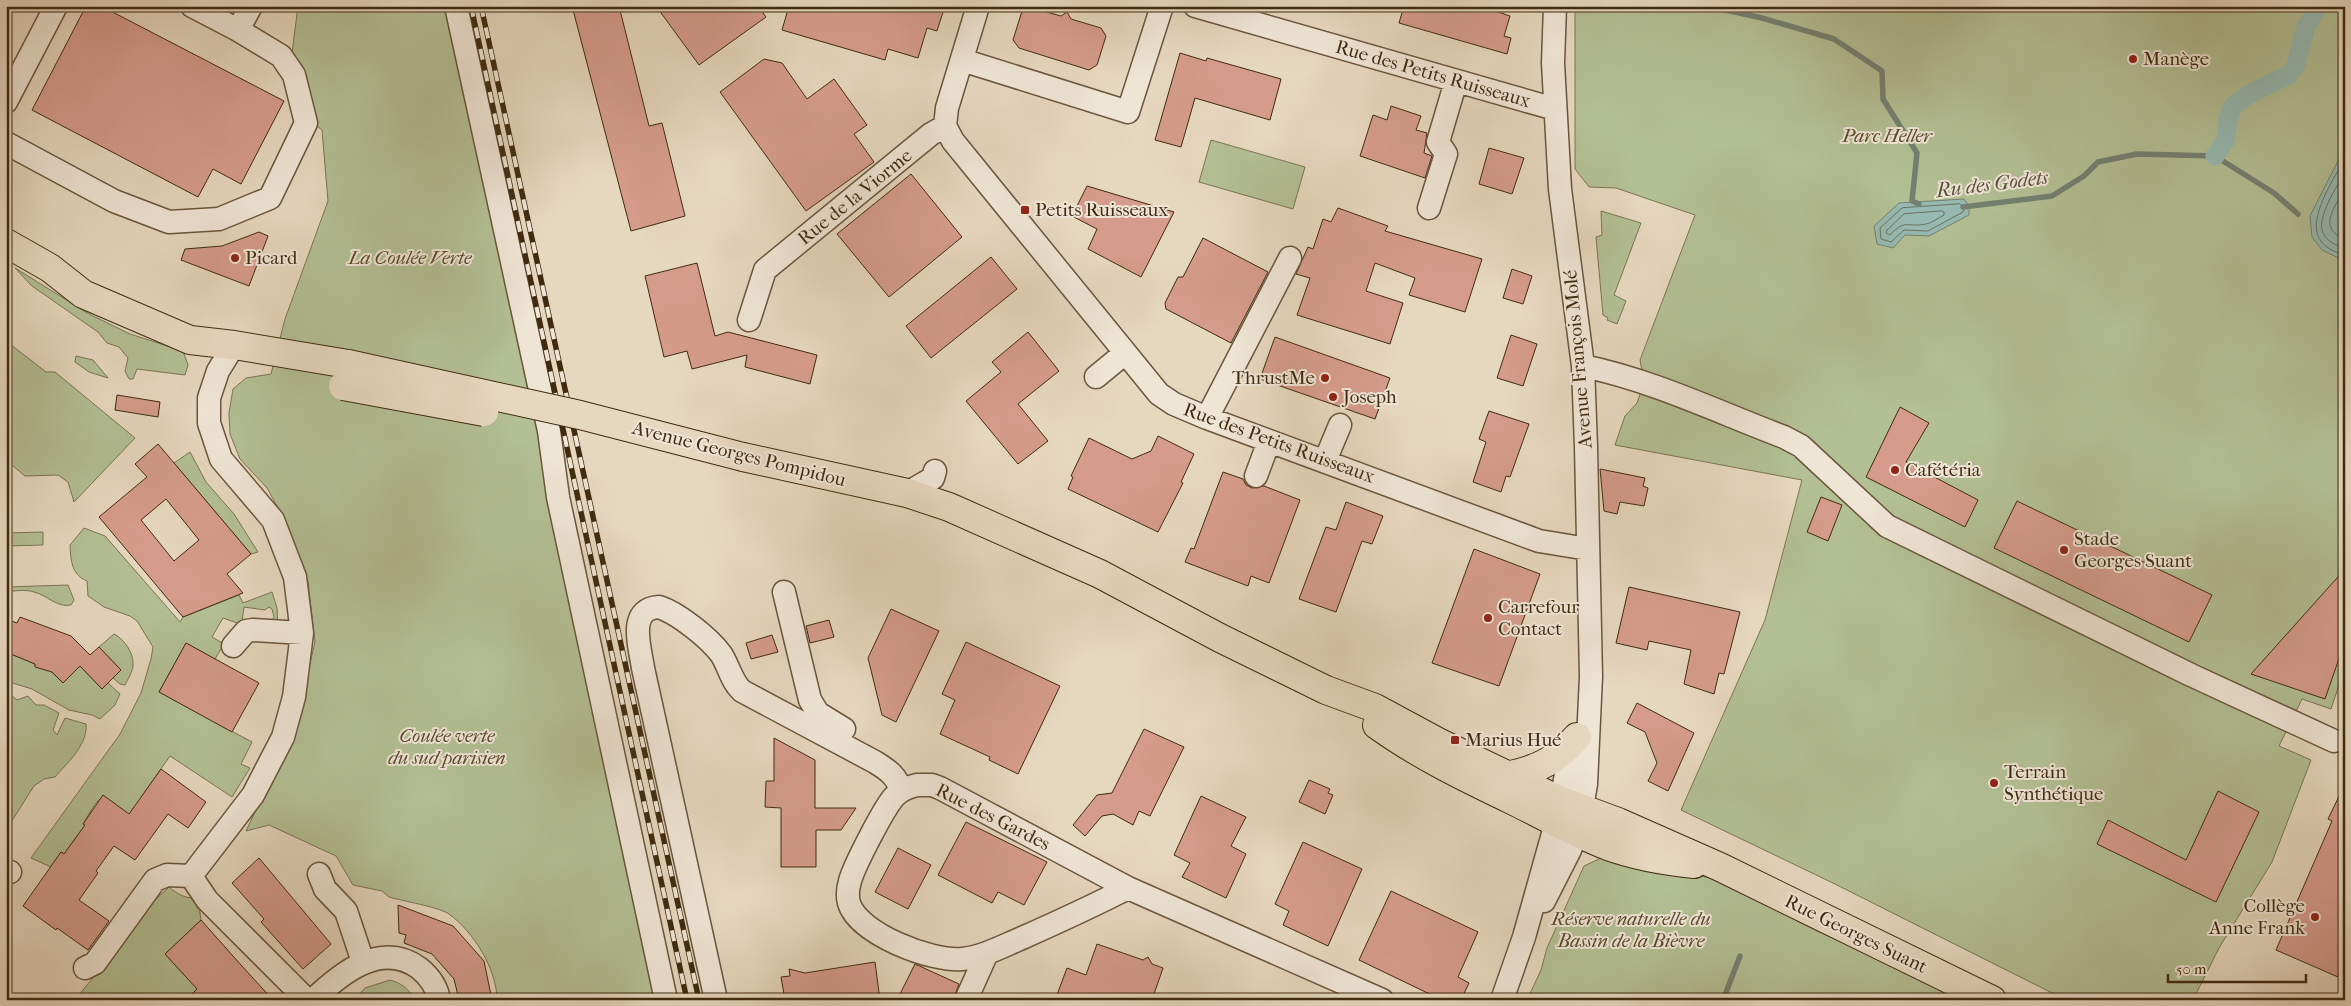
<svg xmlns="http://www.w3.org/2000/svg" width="2351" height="1006" font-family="'IM FELL French Canon',serif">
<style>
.green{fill:#b3bf94;stroke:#7a7552}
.water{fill:#96bab2;stroke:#748171}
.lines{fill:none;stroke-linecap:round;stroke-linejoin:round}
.shore{stroke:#6b7261;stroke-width:1}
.stream{stroke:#748171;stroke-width:5.5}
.canal{stroke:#96bab2;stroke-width:19}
.building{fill:#d59b8c;stroke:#402b10;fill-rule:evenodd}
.minor-casing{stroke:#6a563c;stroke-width:25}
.major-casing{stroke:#402b10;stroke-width:30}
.minor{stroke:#efe5d5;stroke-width:22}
.major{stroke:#e6d7bf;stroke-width:28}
.rail-casing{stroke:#402b10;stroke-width:5.5}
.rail{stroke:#efe5d5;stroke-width:4;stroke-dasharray:11;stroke-linecap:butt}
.major-bridge-casing{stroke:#402b10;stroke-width:30;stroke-linecap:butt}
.major-bridge{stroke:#e6d7bf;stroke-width:28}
.poi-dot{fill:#8f2418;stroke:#efe5d5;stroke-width:2}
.labels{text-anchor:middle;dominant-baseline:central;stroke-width:4;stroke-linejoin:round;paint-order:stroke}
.poi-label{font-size:19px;fill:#402b10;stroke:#efe5d5;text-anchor:start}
.street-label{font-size:19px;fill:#402b10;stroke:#efe5d5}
.park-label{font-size:19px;font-style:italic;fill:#57492a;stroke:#efe5d5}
.water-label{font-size:20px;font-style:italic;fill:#564f38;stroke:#efe5d5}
</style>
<rect width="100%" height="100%" fill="#e6d7bf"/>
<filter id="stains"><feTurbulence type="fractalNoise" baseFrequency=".004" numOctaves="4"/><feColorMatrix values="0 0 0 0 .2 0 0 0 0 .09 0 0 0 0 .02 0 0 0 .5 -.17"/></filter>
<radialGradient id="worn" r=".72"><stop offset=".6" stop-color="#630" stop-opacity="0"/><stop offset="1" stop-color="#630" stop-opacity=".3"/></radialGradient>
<!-- green -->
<path class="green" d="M298,6H449L657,1000H497C497,970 474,932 449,914C439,907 402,901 389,897L382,891L353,885L336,856L269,825L246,831L295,728L315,642L308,582L288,526L267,488L240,459L230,434L229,413L233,389L246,378L271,374L285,319L328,201L322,130L312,122L291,61Z
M1575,6H2345V667L2331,709L2302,699L2279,746L2311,760L2272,862L2219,948L2193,1000H2066L1835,884L1681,810L1765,620L1802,480L1615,445L1625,416L1637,403L1647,374L1642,371L1640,360L1695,215L1616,188L1589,187L1575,169Z
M1211,140L1305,167L1293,209L1199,182Z
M1601,211L1641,223L1614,295L1626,301L1617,324L1607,320L1608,318L1603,315L1596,237L1602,235Z
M15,268L89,314L130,334L183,351L188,365L185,375L137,369L133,379H129L125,371L128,358L119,347L107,343L98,332L32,286Z
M6,341L46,372H55L135,438L74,502L68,482L58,475L25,476L6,460Z
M76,356L93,360L108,378L89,372L75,362Z
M190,452L206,482L234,514L258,552L251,554L174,463Z
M84,528L105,536L180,622L183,617L239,595L243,603L272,592L277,608L278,625L271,624L274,617L272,609L269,607L265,610L244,607L242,622L240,624L223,618L212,637L224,644L215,659L186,643L159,692L252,742L241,764L250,768L232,797L170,756L142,796L143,824L103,796L95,804L83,824L85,825L64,854L61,852L51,867L31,858L120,734L141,693L151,659L153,647L137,621L130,616L104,607L88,596L87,581C71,574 71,561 70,545Z
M43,532V545L6,546V533Z
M68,585L74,600L71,605C57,608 47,595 34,592C25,589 15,591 6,592V587Z
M114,634C124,639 134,653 133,665C133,671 128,679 125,685L120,684L113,678L121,670L99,647Z
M6,652L35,664V666L38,668L41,662L63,683L80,666L102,689L108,683L120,694L115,705L100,719L92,715L69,710L32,689L6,681Z
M6,691L17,700L28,696L36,705H44L59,713L53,730L57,735L65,718L86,724C88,745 67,763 55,777L44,779L34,786L6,830Z
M1605,856L1711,878L1817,931L1971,1000H1527L1541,970L1547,948L1584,866Z
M169,887C178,895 186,898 198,899L201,920L165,954L187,978L199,967L224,1000H75L155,900Z
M390,980C401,983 410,989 414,1000H354L365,988Z"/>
<!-- water -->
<path class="water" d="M2345,147V261L2322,250L2312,237L2310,216Z
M1964,199L1969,206V215L1929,236L1905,235L1893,248L1877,244L1874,226L1899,203Z"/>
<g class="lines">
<!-- shore -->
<path class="shore" d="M2345,158C2334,180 2299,228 2327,247C2332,251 2339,253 2345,256
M2345,172C2337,187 2316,217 2323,233C2327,242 2337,245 2345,249
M2345,189C2334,209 2317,227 2345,240
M1960,204L1964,207L1963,212L1928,231L1904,230L1891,242L1881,239L1880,228L1902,208Z
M1942,211L1944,212V215C1938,218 1932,223 1926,224C1907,228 1906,218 1890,235L1886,233L1887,230L1904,214Z"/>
<!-- stream -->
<path class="stream" d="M1707,6L1762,18L1834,39L1882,71L1883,99L1917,153L1912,201L1919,204
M1963,207L2052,196L2084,176L2098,162L2137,154L2215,156L2274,193L2298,214
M1723,1000L1740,956"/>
<!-- canal -->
<path class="canal" d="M2215,156L2226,139L2228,120L2233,106L2251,93L2290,74L2296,65L2306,27L2318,6"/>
</g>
<!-- building -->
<path class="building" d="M86,6H101L284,101L241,184L213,169L198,197L32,110Z
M572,6H619L649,126L662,123L685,216L631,231Z
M656,6H758L766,17L699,65Z
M789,6H932V9L943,12L937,31L927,28L918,58L888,49L885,60L782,30Z
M1404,6H1480L1510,16L1504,36L1511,38L1507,54L1399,23Z
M1029,7L1061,16L1067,12L1071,19L1101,28L1106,36L1097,65L1089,70L1019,48L1013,40L1022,11Z
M1180,53L1206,61L1207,58L1281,79L1270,120L1195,98L1181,147L1155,140Z
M764,59L782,63L807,99L834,79L867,125L854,134L874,162L806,211L720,92Z
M1391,106L1421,116L1416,130L1427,133L1424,153L1432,156L1425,178L1360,156L1373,115L1387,120Z
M1489,148L1524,158L1512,194L1479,184Z
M911,174L962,237L889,297L837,234Z
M1087,186L1174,212L1141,277L1088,249L1097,229L1072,216Z
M1338,208L1388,226L1385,231L1482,259L1465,312L1409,295L1415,278L1375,263L1366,291L1403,303L1390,344L1297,315L1310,278L1296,274L1308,247L1313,249L1323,219L1331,222Z
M259,232L268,236L249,286L181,260L185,249L222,246Z
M1203,238L1268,272L1231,343L1166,309L1165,303L1178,277H1183Z
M991,257L1017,289L931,358L906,326Z
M697,263L715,336L728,332L817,355L810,384L745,367L747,355L692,369L687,351L664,357L645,276Z
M1512,269L1532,276L1523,304L1503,298Z
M1028,332L1059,371L1018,404L1048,441L1018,464L966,401L1001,372L992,362Z
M1511,335L1537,344L1523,386L1497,378Z
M1275,337L1390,378L1375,419L1260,379Z
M117,395L160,402L158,417L115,410Z
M1900,407L1929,423L1906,462L1978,500L1965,527L1866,477Z
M1489,411L1529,424L1510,477L1506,476L1501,492L1473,482L1486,442L1479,439Z
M1158,436L1194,454L1181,482L1183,483L1158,532L1068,489L1073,477L1071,476L1089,438L1132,459L1151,451Z
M158,444L251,554L227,574L243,593L183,617L99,517L147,477L135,464ZM166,499L199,540L174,561L141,520Z
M1600,469L1645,478L1643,486L1648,488L1644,506L1620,502L1617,514L1604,511Z
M1223,472L1243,479L1246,485L1252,488L1264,486L1300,500L1269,583L1251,576L1248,586L1185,562L1191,548L1194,549Z
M1821,497L1842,505L1828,541L1807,532Z
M2017,501L2212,595L2189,642L1994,548Z
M1346,502L1383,516L1372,544L1362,541L1336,612L1299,599L1326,527L1336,530Z
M1474,549L1540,574L1499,686L1432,663Z
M2345,569V641L2325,699L2251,674Z
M1629,587L1740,612L1724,674L1719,673L1714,694L1684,684L1691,650L1649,641L1647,650L1616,643Z
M891,609L939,631L896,722L882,715L868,658Z
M20,617L71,636L90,655L99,647L121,670L102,689L80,666L63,683L52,672L35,667V664L6,652V619L17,623Z
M829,620L834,637L810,643L806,626Z
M772,635L778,652L751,659L746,643Z
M966,642L1060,686L1018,774L989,760L990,757L940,734L955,700L942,694Z
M186,643L259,683L232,732L159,692Z
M1637,703L1694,733L1668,791L1648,781L1657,763L1645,732L1627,723Z
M1144,729L1184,747L1150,816L1139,811L1133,825L1113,814L1102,816L1085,836L1073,825L1097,795L1112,793Z
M774,738L815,760V808H856L841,830H816V867H781V808L765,807L766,781H774Z
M161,769L206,802L188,828L168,814L135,860L114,846L96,871L98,873L79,900L109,921L88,950L57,928L56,930L23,906L61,852L64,854L85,825L83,824L103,795L129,814Z
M1309,780L1330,789L1328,793L1333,795L1325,814L1299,802Z
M2345,784V961L2338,977L2276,950L2332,821L2328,819Z
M2218,791L2259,812L2216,902L2097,844L2108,820L2186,860Z
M1201,796L1246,817L1231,846L1246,854L1226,898L1182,877L1190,863L1174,855Z
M966,822L1047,862L1024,905L998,892L992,903L938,875Z
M1303,842L1362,869L1328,946L1283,925L1289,911L1275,904Z
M898,848L931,865L908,909L875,892Z
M259,858L331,944L303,969L261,922L264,919L232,883Z
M1391,891L1478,932L1458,977L1469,983L1461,1000H1442L1359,960Z
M398,905L453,926L484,961L492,1000H459L454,979L432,954L404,943L406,935L399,933Z
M201,920L241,965L273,1000H186L197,989L165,954Z
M1097,944L1143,960L1148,957L1152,964L1163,968L1152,1000H1055L1067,968L1086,975Z
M875,962L880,1000H785L781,977L790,976L789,969L805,973Z
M915,964L959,984L953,1000H897Z"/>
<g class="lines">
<!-- minor casing -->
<g class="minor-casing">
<path id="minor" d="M456,6L549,431L558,497L666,1000
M978,6L947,108L945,126L953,141L1159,394L1174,404L1207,418L1539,541L1588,549
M1195,6L1555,109
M1555,6L1553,63L1560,189L1583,366L1586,447L1591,676L1586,784L1582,807
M238,30L251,6
M962,60L1128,112L1162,6
M6,102L56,6
M6,143L114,201L169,222L219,219L270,198L306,123L294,75L281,56L238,30L192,6
M1429,208L1446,154L1438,142L1456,81
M749,320L765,270L931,134L945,126
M234,345L218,371L209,398V423L221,459L273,520L295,577L302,633L294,697L283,737L253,795L191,876L207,900L307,1000
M1583,366C1652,380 1718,412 1784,437L1801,446L1887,526L2191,675L2334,741
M1096,377L1125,353
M1207,418L1290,258
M1325,461L1340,425
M1256,476L1269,441
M907,493L933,478L935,471
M784,592L810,700L818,713L844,729
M233,646L246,631L253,630L302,633
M917,785H932L940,788L1128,888C1093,906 1058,922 1022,938C1003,946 983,957 962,959C932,962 858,934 849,903C847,896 848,888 850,881C854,866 884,808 894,797C900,790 908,787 917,785Z
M1561,801L1566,774L1577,736
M6,872H10
M319,874L325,889L346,911L363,962
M1128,888L1382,1000
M1544,901L1570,850L1577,831
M85,968L95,963L155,880L167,875L191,876
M313,1000C340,974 381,940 419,968C429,976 437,987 439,1000
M716,1000L643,668C640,647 627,609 659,607C678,613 709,638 721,654C729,666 731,681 742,691L875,762C888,770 897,776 901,791
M966,1000L987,953
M1502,1000L1524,937L1556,823"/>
</g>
<!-- major casing -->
<g class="major-casing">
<path id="major" d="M6,243L50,268L83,294L190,340L234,345L348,364
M743,457L907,493L949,507L1100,574L1220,638L1326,690L1375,708L1438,742L1561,801L1618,822L1720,867L1992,1000
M1377,725C1420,756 1468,779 1516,802C1546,817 1577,834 1608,846C1636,856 1665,861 1694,864
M1511,775C1541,768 1556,760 1577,737"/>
</g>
<!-- minor -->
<use href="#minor" class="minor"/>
<!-- major -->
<use href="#major" class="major"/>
<!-- rail casing -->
<g class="rail-casing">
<path id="rail" d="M471,6L687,1000
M481,6L699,1000"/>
</g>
<!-- rail -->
<use href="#rail" class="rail"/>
<!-- major-bridge casing -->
<g class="major-bridge-casing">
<path id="major-bridge" d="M348,364L580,415L743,457
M343,386L484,412"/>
</g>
<!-- major-bridge -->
<use href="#major-bridge" class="major-bridge"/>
</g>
<!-- markers -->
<g class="poi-dot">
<circle cx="2133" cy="59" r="5"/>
<rect x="1020" y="205" width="10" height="10" rx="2.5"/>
<circle cx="235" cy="258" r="5"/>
<circle cx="1325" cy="378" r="5"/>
<circle cx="1333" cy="397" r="5"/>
<circle cx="1895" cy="470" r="5"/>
<circle cx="2064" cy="550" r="5"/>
<circle cx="1488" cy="618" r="5"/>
<rect x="1450" y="735" width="10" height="10" rx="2.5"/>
<circle cx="1994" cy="783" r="5"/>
<circle cx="2315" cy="917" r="5"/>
</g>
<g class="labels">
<!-- poi labels -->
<g class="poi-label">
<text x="2143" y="59">Manège</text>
<text x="1035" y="210">Petits Ruisseaux</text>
<text x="245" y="258">Picard</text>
<text x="1315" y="378" text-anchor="end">ThrustMe</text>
<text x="1343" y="397">Joseph</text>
<text x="1905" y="470">Cafétéria</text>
<text x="2074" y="539">Stade<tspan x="2074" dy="22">Georges Suant</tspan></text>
<text x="1498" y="607">Carrefour<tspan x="1498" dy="22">Contact</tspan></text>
<text x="1465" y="740">Marius Hué</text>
<text x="2004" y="772">Terrain<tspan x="2004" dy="22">Synthétique</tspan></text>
<text x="2305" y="906" text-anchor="end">Collège<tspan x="2305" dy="22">Anne Frank</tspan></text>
</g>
<!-- street labels -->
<g class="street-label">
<text transform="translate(1433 74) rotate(16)">Rue des Petits Ruisseaux</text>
<text transform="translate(855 197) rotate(-39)">Rue de la Viorme</text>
<text transform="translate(1578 359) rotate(-95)">Avenue François Molé</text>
<text transform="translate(1279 443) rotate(20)">Rue des Petits Ruisseaux</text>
<text transform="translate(739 454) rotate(14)">Avenue Georges Pompidou</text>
<text transform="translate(993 817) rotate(27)">Rue des Gardes</text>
<text transform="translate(1856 934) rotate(26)">Rue Georges Suant</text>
</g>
<!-- park labels -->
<g class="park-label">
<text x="1887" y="136">Parc Heller</text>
<text x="410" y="258">La Coulée Verte</text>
<text x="447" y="736">Coulée verte<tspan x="447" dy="22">du sud parisien</tspan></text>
<text x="1631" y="919">Réserve naturelle du<tspan x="1631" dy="22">Bassin de la Bièvre</tspan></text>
</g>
<!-- water labels -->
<g class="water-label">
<text transform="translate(1992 184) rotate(-7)">Ru des Godets</text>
</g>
</g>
<!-- margin -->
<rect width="2351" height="1006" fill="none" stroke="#e6d7bf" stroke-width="25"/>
<rect x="8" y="8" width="2336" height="991" fill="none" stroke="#402b10" stroke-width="2.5"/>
<rect x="12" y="12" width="2326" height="981" fill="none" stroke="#402b10"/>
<!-- scale -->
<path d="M2168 974v8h138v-8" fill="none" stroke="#402b10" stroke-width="2.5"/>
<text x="2176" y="974" font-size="15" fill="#402b10" stroke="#efe5d5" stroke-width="4" paint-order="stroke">50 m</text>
<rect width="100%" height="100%" filter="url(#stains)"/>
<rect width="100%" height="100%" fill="url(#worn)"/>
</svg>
